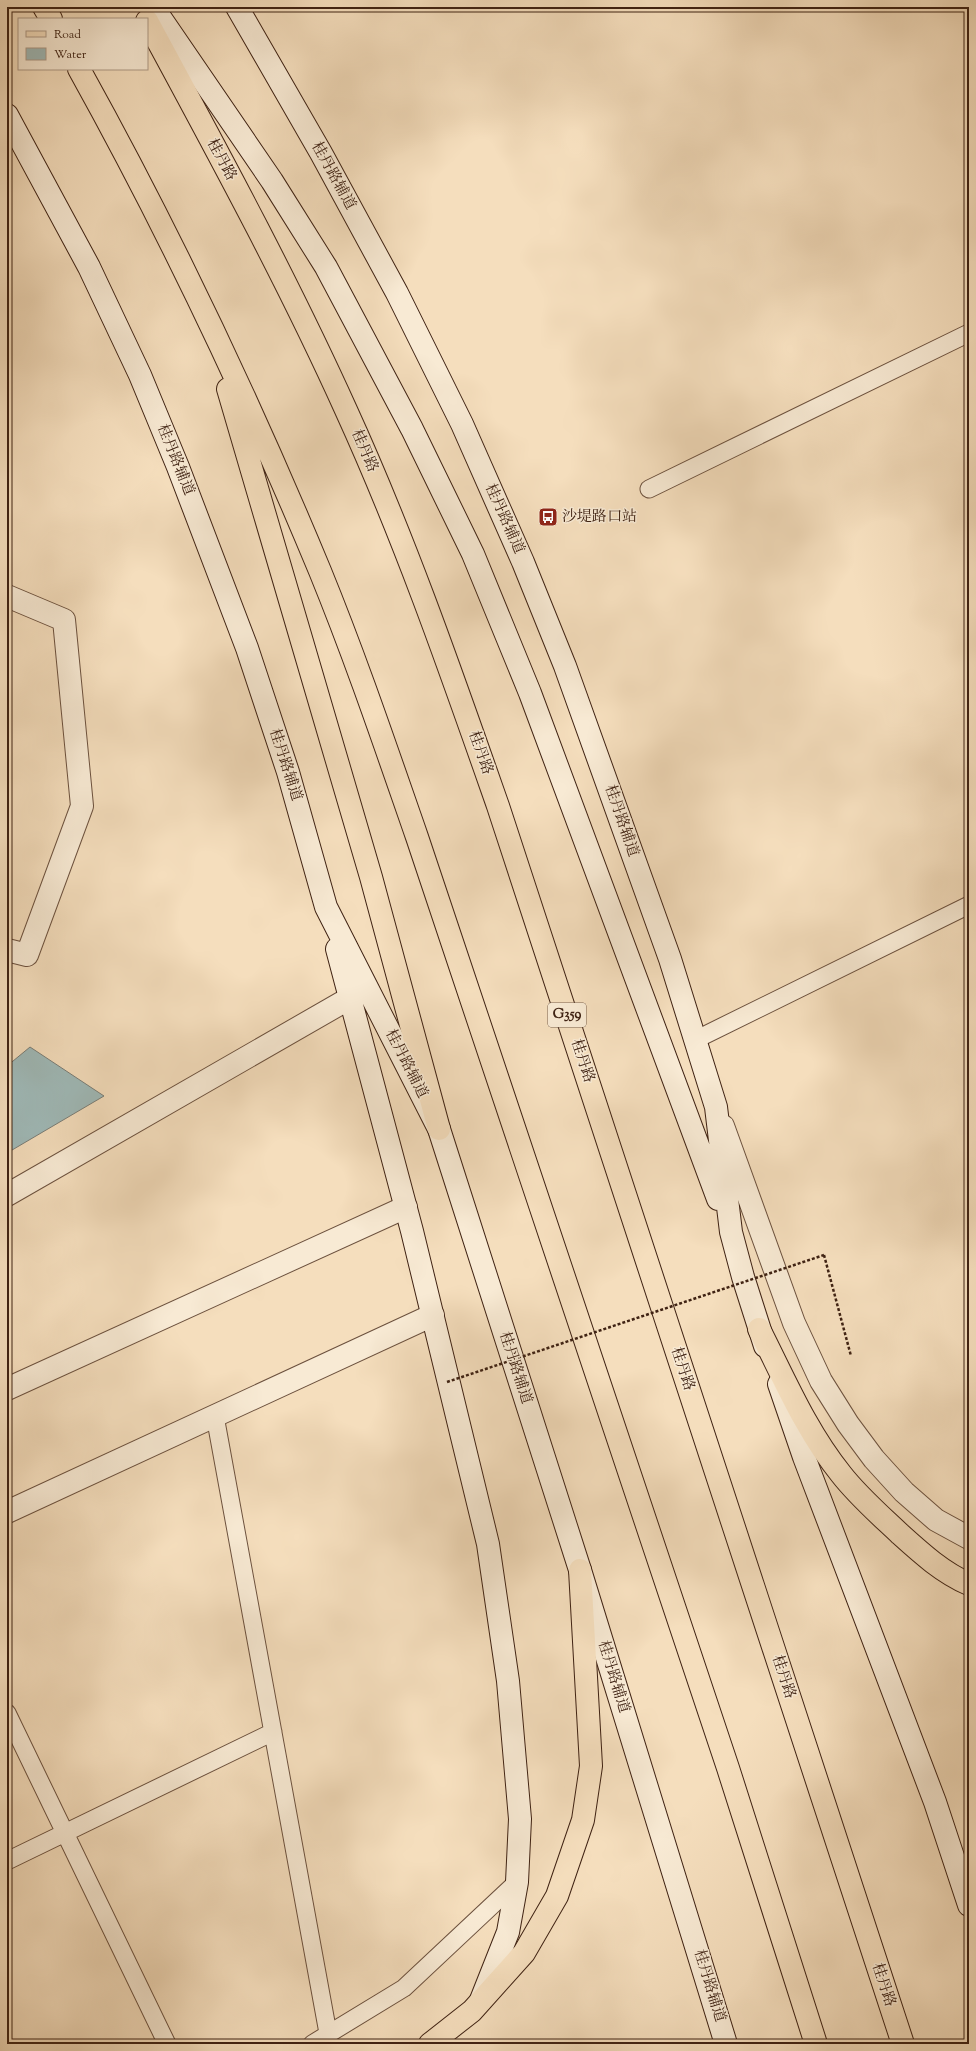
<svg xmlns="http://www.w3.org/2000/svg" width="976" height="2051" font-family="'Sorts Mill Goudy','Noto Serif SC',serif">
<style>
.water{fill:#9fbab9;stroke:#797d77}
.lines{fill:none;stroke-linecap:round;stroke-linejoin:round}
.service-casing{stroke:#6c513e;stroke-width:19}
.minor-casing{stroke:#6c513e;stroke-width:24}
.tertiary-casing{stroke:#6c513e;stroke-width:24}
.secondary-casing{stroke:#3f2213;stroke-width:24}
.primary-casing{stroke:#3f2213;stroke-width:24}
.trunk-casing{stroke:#3f2213;stroke-width:24}
.path{stroke:#3f2213;stroke-width:2.5;stroke-dasharray:3 2;stroke-linecap:butt}
.service{stroke:#f8ead4;stroke-width:17}
.minor{stroke:#f8ead4;stroke-width:22}
.tertiary{stroke:#f8ead4;stroke-width:22}
.secondary{stroke:#f8ead4;stroke-width:22}
.primary{stroke:#f5debd;stroke-width:22}
.trunk{stroke:#f5debd;stroke-width:22}
.path-bridge{stroke:#3f2213;stroke-width:2.5;stroke-dasharray:3 2;stroke-linecap:butt}
.labels{text-anchor:middle;dominant-baseline:central;stroke-width:3;stroke-linejoin:round;paint-order:stroke}
.shield{fill:#f8ead4;stroke:#765e4d;stroke-width:1}
.shield-label{font-size:14px;font-weight:bold;fill:#3f2213}
.street-label{font-size:15px;fill:#3f2213;stroke:#f8ead4}
.poi-label{font-size:15px;fill:#3f2213;stroke:#f8ead4;text-anchor:start}
</style>
<rect width="100%" height="100%" fill="#f5debd"/>
<filter id="stains"><feTurbulence type="fractalNoise" baseFrequency=".005" numOctaves="4"/><feColorMatrix values="0 0 0 0 .2 0 0 0 0 .09 0 0 0 0 .02 0 0 0 .5 -.17"/></filter>
<radialGradient id="worn" r=".72"><stop offset=".6" stop-color="#630" stop-opacity="0"/><stop offset="1" stop-color="#630" stop-opacity=".3"/></radialGradient>
<!-- water -->
<path class="water" d="M30,1047L104,1096L7,1153V1066Z"/>
<g class="lines">
<!-- service casing -->
<g class="service-casing">
<path id="service" d="M649,489L969,333
M695,1040L969,905
M215,1416L330,2044
M7,1713L167,2044
M7,1861L273,1732
M312,2044L404,1988L517,1882"/>
</g>
<!-- minor casing -->
<g class="minor-casing">
<path id="minor" d="M7,596L64,620L82,806L27,955L7,950
M7,1195L350,998
M7,1389L406,1207
M7,1512L433,1315"/>
</g>
<!-- tertiary casing -->
<g class="tertiary-casing">
<path id="tertiary" d="M723,1126L794,1323L821,1381L848,1424L874,1459L904,1492L936,1520L969,1538"/>
</g>
<!-- secondary casing -->
<g class="secondary-casing">
<path id="secondary" d="M153,7L272,181L326,267L412,429L473,554L530,693L718,1199
M237,7L321,153L397,293L462,424L523,562L565,666L670,959L716,1107L731,1232L743,1277L765,1346
M7,115L89,267L140,375L178,467L247,648L288,772L326,907L439,1129L580,1570L726,2044
M337,949L412,1231L488,1544L508,1681L520,1819L517,1882L508,1932L481,2000
M779,1384L804,1457L935,1802L969,1905"/>
</g>
<!-- primary casing -->
<g class="primary-casing">
<path id="primary" d="M430,2044L472,2011L524,1953L557,1896L583,1820L591,1766L580,1570"/>
</g>
<!-- trunk casing -->
<g class="trunk-casing">
<path id="trunk" d="M44,7L51,19
M147,21C216,149 286,277 346,410C405,539 451,672 498,806L903,2044
M79,69C169,231 249,400 320,571C356,659 386,748 417,837L728,1768L816,2044
M228,389L371,877L439,1129
M759,1329C784,1378 806,1431 841,1474C858,1496 880,1515 900,1534C921,1553 943,1573 969,1584"/>
</g>
<!-- path -->
<path class="path" d="M824,1255L851,1356"/>
<!-- service -->
<use href="#service" class="service"/>
<!-- minor -->
<use href="#minor" class="minor"/>
<!-- tertiary -->
<use href="#tertiary" class="tertiary"/>
<!-- secondary -->
<use href="#secondary" class="secondary"/>
<!-- primary -->
<use href="#primary" class="primary"/>
<!-- trunk -->
<use href="#trunk" class="trunk"/>
<!-- path-bridge -->
<path class="path-bridge" d="M447,1382L824,1255"/>
</g>
<!-- icons -->
<defs>
<g id="bus-square" transform="scale(1)"><rect x="-9" y="-9" width="18" height="18" rx="4" fill="#8f2418" stroke="#f8ead4"/><path d="M-5-6H5V4H4V6H2V4H-2V6H-4V4H-5ZM-3.5-4V0h7V-4ZM-3.5 1.2v1.5H-2V1.2ZM2 1.2v1.5H3.5V1.2Z" fill="#fff"/></g>
</defs>
<g fill-rule="evenodd">
<use href="#bus-square" x="548" y="517"/>
</g>
<g class="labels">
<!-- shield labels -->
<rect class="shield" x="548" y="1003" width="38" height="24" rx="3"/>
<g class="shield-label">
<text x="567" y="1015">G359</text>
</g>
<!-- street labels -->
<g class="street-label">
<text transform="translate(221 160) rotate(62)">桂丹路</text>
<text transform="translate(333 176) rotate(61)">桂丹路辅道</text>
<text transform="translate(364 451) rotate(67)">桂丹路</text>
<text transform="translate(175 460) rotate(68)">桂丹路辅道</text>
<text transform="translate(504 519) rotate(66)">桂丹路辅道</text>
<text transform="translate(480 753) rotate(71)">桂丹路</text>
<text transform="translate(285 765) rotate(72)">桂丹路辅道</text>
<text transform="translate(621 821) rotate(71)">桂丹路辅道</text>
<text transform="translate(582 1061) rotate(72)">桂丹路</text>
<text transform="translate(406 1064) rotate(63)">桂丹路辅道</text>
<text transform="translate(515 1368) rotate(72)">桂丹路辅道</text>
<text transform="translate(682 1369) rotate(72)">桂丹路</text>
<text transform="translate(613 1677) rotate(73)">桂丹路辅道</text>
<text transform="translate(783 1677) rotate(72)">桂丹路</text>
<text transform="translate(883 1985) rotate(72)">桂丹路</text>
<text transform="translate(709 1986) rotate(73)">桂丹路辅道</text>
</g>
<!-- poi labels -->
<g class="poi-label">
<text x="562" y="517">沙堤路口站</text>
</g>
</g>
<!-- margin -->
<rect width="976" height="2051" fill="none" stroke="#f5debd" stroke-width="24"/>
<rect x="8" y="8" width="960" height="2035" fill="none" stroke="#3f2213" stroke-width="2"/>
<rect x="12" y="12" width="952" height="2027" fill="none" stroke="#3f2213"/>
<!-- legend -->
<rect x="18" y="18" width="130" height="52" fill="#f8ead4" stroke="#ae9a87"/>
<rect x="26" y="31" width="20" height="6" fill="#f5debd" stroke="#ae9a87"/>
<text x="54" y="38" font-size="12" fill="#3f2213">Road</text>
<rect x="26" y="48" width="20" height="12" fill="#9fbab9" stroke="#ae9a87"/>
<text x="54" y="58" font-size="12" fill="#3f2213">Water</text>
<rect width="100%" height="100%" filter="url(#stains)"/>
<rect width="100%" height="100%" fill="url(#worn)"/>
</svg>
